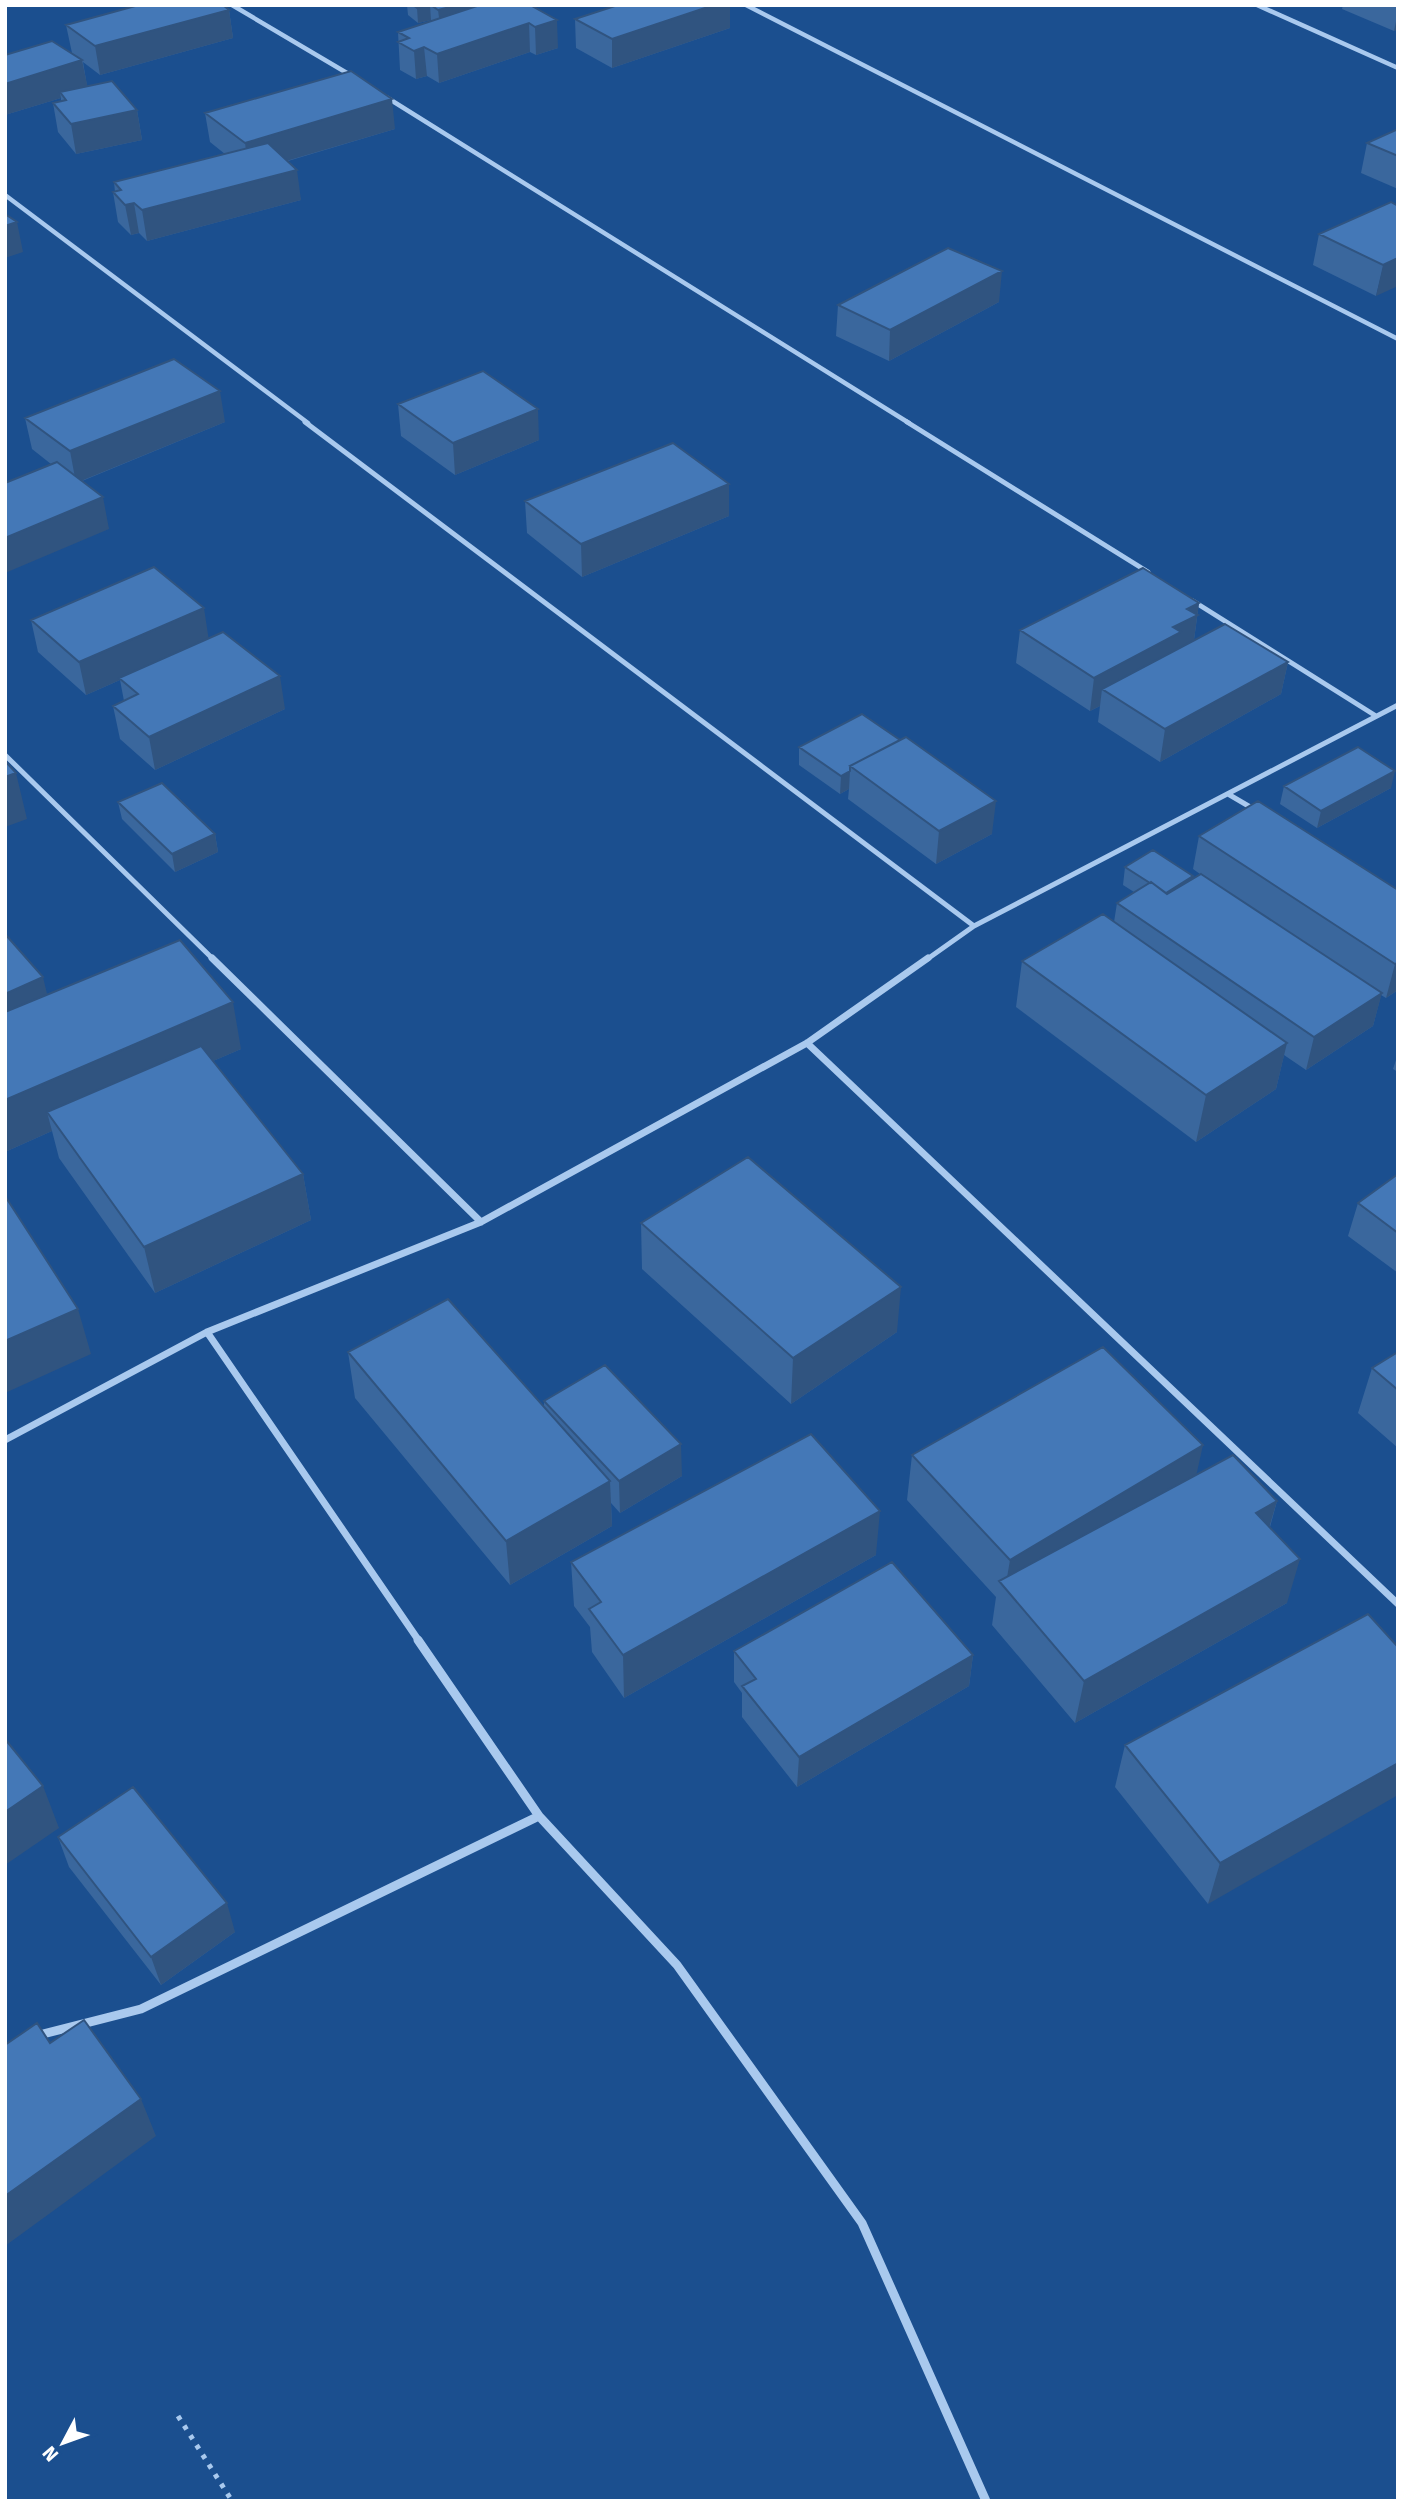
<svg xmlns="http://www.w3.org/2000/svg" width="1403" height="2506" font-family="'Fira Sans',sans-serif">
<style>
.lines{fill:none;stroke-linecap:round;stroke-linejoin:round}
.path{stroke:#a9c9ee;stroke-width:5;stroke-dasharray:4.5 7;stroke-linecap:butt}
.minor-far3{stroke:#a9c9ee;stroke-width:4.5}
.minor-far2{stroke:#a9c9ee;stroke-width:5}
.minor-far1{stroke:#a9c9ee;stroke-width:7}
.minor{stroke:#a9c9ee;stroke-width:9}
.wall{fill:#3a679d}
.shaded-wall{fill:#305480}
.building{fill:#4478b7;stroke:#305480;stroke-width:2}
</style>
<rect width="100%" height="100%" fill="#1b4f8f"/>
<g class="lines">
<!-- path -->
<path class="path" d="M178,2416L232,2501"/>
<!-- minor-far3 -->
<path class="minor-far3" d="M232,5L352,76
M746,5L1398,339
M1257,5L1398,68
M386,97L909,423
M5,195L308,423"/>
<!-- minor-far2 -->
<path class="minor-far2" d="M305,422L974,926
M907,422L1148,572
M1193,601L1376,716
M5,755L214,960
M1228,794L1257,811
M926,960L974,926L1398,705"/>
<!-- minor-far1 -->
<path class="minor-far1" d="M212,958L481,1222
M807,1043L1398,1604
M207,1332L419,1641
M5,1440L207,1332L481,1222L807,1043L928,958"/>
<!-- minor -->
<path class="minor" d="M418,1640L539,1816
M35,2036L141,2009L539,1816L677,1965L862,2223L986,2501"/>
</g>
<!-- wall -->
<path class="wall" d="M407,5H530L558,48L536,55L530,52L439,83L427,76L416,79L400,70L398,32L433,21L431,20L418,23L408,15Z
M618,5H730V28L612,68L576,48L575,19Z
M1343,5H1398V29L1394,31L1342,9Z
M229,10L233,38L100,75L83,62L87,86L137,110L142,140L76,154L58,132L53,103L61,101V98L5,115V55L72,53L66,25Z
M205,113L395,129L288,161L301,200L147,241L139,233L131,235L118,222L113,192H115L114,182L225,154L210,142Z
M1398,129V189L1361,173L1367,143Z
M1398,206L1376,296L1313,265L1319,234Z
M999,302L889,361L836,336L838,305Z
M398,404L539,440L455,475L401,436Z
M25,418L225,422L82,481L109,529L51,464L32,449Z
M525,501L729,516L582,577L527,533Z
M1199,603L1194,640L1288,662L1281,694L1160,762L1098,722L1100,706L1090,711L1016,663L1020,630Z
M31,620L209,638L285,709L155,770L120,739L113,706L124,701L120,680L86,695L38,652Z
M862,714L992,834L936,864L848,799L849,789L840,794L799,765V747Z
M1284,786L1391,788L1317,828L1280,804Z
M118,802L215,834L218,852L175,872L122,819Z
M1199,836L1398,890V990L1386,998L1381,995L1373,1026L1306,1070L1284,1055L1276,1089L1196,1142L1016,1007L1022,961L1114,922L1117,903L1134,892L1123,885L1125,867L1193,878L1200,874L1193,869Z
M5,934L47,995L241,1049L213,1061L303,1174L311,1220L155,1293L59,1158L52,1131L5,1152Z
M1398,1054V1072L1393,1069Z
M1398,1174V1273L1348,1236L1358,1203Z
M641,1223L897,1332L791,1404L642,1269Z
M348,1352L544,1407V1401L682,1476L620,1513L611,1503L612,1526L510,1585L355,1398Z
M1398,1352V1448L1358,1413L1372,1368Z
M912,1455L1196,1475L1277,1501L1270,1527L1287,1603L1075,1723L992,1625L996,1597L907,1500Z
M876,1555L624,1698L592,1652L590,1627L574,1606L571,1562Z
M1368,1614L1208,1904L1115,1787L1125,1745Z
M734,1651L973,1655L969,1686L797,1787L742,1717V1693L734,1682Z
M58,1837L235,1932L161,1985L69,1867Z"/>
<!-- shaded-wall -->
<path class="shaded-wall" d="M428,5H430L431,20L418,23L417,8Z
M458,5H484L440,25L438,10Z
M714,5H730V28L612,68V39Z
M229,10L233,38L100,75L95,46Z
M1398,12V29L1394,31Z
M557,20L558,48L536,55L535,27Z
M529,23L530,52L439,83L437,54Z
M424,47L427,76L416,79L414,51Z
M82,60L88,89L60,92L61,98L5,115V84Z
M392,99L395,129L249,172L245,143Z
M137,110L142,140L76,154L71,124Z
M297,170L301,200L147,241L142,210Z
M134,203L139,233L131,235L125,205Z
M17,222L23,252L5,258V226Z
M1398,258V286L1376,296L1383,265Z
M1002,271L999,302L889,361L890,330Z
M220,391L225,422L76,483L70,451Z
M538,409L539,440L455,475L453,443Z
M729,484V516L582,577L581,544Z
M103,497L109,529L5,573V538Z
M1199,603L1193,647L1102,689L1100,706L1090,711L1094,678L1173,627L1187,609Z
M204,608L209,641L119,678L120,680L86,695L79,662Z
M1288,662L1281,694L1160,762L1165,729Z
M280,676L285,709L155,770L149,737Z
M850,771L849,789L840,794L841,776Z
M1395,771L1391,788L1317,828L1321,811Z
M16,773L27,819L5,827V777Z
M996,801L992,834L936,864L939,831Z
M215,834L218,852L175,872L172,854Z
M1193,876L1190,893H1165Z
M1398,963V990L1386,998L1395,964Z
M43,977L54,1023L5,1046V994Z
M1382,993L1373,1026L1306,1070L1314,1037Z
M233,1002L241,1049L58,1128L47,1112L52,1131L5,1152V1100Z
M1287,1043L1276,1089L1196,1142L1206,1095Z
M303,1174L311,1220L155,1293L144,1247Z
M901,1287L897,1332L791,1404L793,1358Z
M78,1309L91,1354L5,1393V1341Z
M681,1444L682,1476L620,1513L619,1481Z
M1203,1445L1193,1490L1005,1589L1010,1560Z
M610,1481L612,1526L510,1585L506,1541Z
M1277,1501L1264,1545L1256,1513Z
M880,1511L876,1555L624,1698L623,1655Z
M1300,1559L1287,1603L1075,1723L1084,1681Z
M973,1655L969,1686L797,1787L799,1757Z
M1398,1763V1795L1208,1904L1220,1863Z
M43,1786L59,1828L5,1865V1812Z
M227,1903L235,1932L161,1985L151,1957Z
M141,2099L156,2136L5,2246V2196Z"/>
<!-- building -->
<path class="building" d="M139,5H223L229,10L95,46L66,25Z
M413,5H428L417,8Z
M431,5H458L438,10Z
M480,5H530L557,20L535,27L529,23L437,54L424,47L414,51L398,42L409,38L398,32Z
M618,5H714L612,39L575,19Z
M52,41L82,60L5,84V55Z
M351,71L392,99L245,143L205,113Z
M112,81L137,110L71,124L53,103L66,100L60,92Z
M1398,129V156L1367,143Z
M268,143L297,170L142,210L134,203L125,205L113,192L121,190L114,182Z
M1391,202L1398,206V258L1383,265L1319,234Z
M5,214L17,222L5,226Z
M948,248L1002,271L890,330L838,305Z
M174,359L220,391L70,451L25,418Z
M483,371L538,409L453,443L398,404Z
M673,443L729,484L581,544L525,501Z
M57,462L103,497L5,538V483Z
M154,567L204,608L79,662L31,620Z
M1143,568L1199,603L1187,609L1198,615L1173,627L1181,632L1094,678L1020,630Z
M1225,624L1288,662L1165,729L1102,689Z
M223,632L280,676L149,737L113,706L138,694L119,678Z
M862,714L900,740L850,766V771L841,776L799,747Z
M906,737L996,801L939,831L850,766Z
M1358,747L1395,771L1321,811L1284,786Z
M5,761L16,773L5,777Z
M162,783L215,834L172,854L118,802Z
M1258,801L1398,890V963L1395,964L1199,836Z
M1153,850L1193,876L1166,893L1151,882L1150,883L1125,867Z
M1201,874L1382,993L1314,1037L1117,903L1151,882L1167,894Z
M1103,914L1287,1043L1206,1095L1022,961Z
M5,934L43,977L5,994Z
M180,940L233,1002L5,1100V1012Z
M201,1046L303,1174L144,1247L47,1112Z
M748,1157L901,1287L793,1358L641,1223Z
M1398,1174V1233L1358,1203Z
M5,1196L78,1309L5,1341Z
M448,1299L610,1481L506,1541L348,1352Z
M1103,1347L1203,1445L1010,1560L912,1455Z
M1398,1352V1390L1372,1368Z
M605,1365L681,1444L619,1481L544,1401Z
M811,1434L880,1511L623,1655L589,1609L601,1602L571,1562Z
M1233,1455L1277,1501L1256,1513L1300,1559L1084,1681L999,1581Z
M892,1562L973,1655L799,1757L742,1686L756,1679L734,1651Z
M1368,1614L1398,1647V1763L1220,1863L1125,1745Z
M5,1739L43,1786L5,1812Z
M133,1787L227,1903L151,1957L58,1837Z
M84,2020L141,2099L5,2196V2045L37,2023L50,2043Z"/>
<!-- border -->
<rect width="1403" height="2506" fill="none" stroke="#ffffff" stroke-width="14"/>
<!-- north arrow -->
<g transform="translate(63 2443) rotate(229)" stroke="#1b4f8f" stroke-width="5" paint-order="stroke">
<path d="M0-5L12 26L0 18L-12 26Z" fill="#ffffff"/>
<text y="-10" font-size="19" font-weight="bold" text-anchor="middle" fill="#ffffff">N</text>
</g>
</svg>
